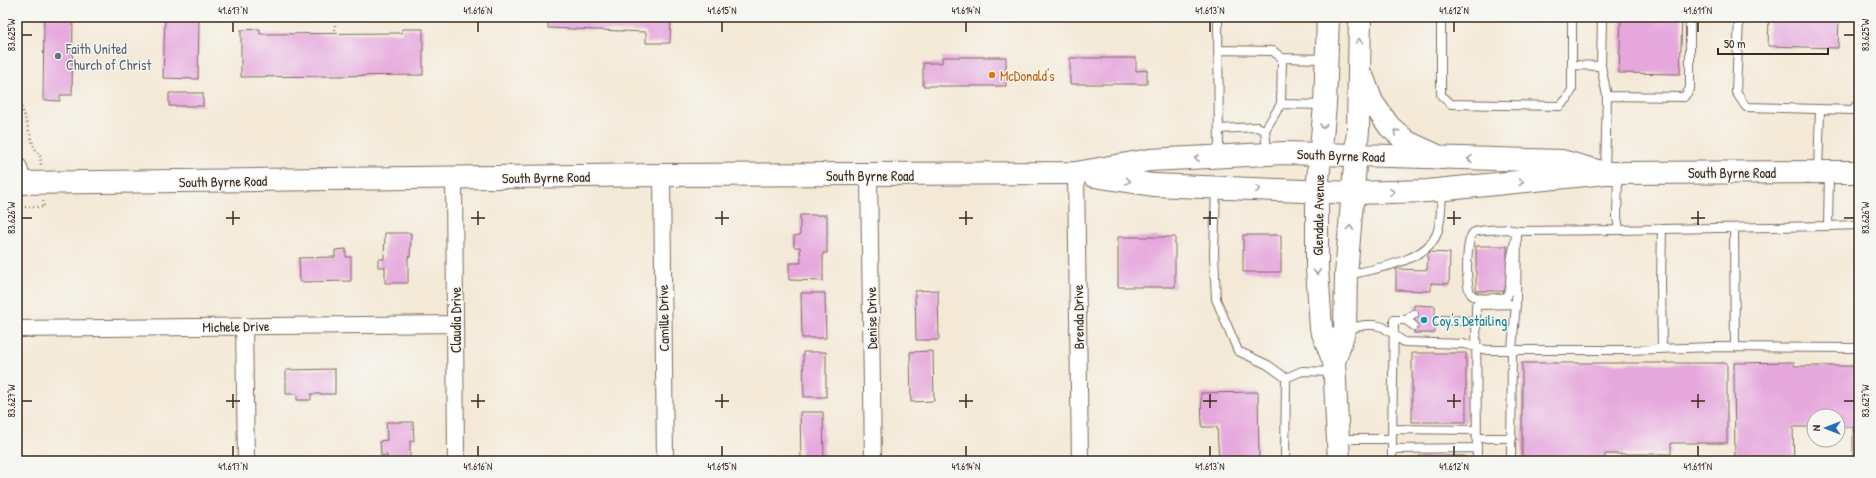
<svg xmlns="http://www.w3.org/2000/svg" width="1876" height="478" font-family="'Patrick Hand',sans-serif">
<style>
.building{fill:#e6a7dd}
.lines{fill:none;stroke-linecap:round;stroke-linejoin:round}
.service-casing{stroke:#7c6d5f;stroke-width:10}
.minor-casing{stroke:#7c6d5f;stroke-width:18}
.tertiary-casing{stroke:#7c6d5f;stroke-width:22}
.secondary-casing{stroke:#7c6d5f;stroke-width:24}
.primary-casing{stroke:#7c6d5f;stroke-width:24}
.path{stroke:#7c6d5f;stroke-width:2.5;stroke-dasharray:1 3;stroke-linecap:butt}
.service{stroke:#fff;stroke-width:8}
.minor{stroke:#fff;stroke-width:16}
.tertiary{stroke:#fff;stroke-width:20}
.secondary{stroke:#fff;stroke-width:22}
.primary{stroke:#fff;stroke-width:22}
.oneway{stroke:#a79f9a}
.ticks{fill:none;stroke:#3b2a1e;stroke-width:1.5}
.worship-dot{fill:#6b7280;stroke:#f6f6f2;stroke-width:1.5}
.food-dot{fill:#e8710a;stroke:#f6f6f2;stroke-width:1.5}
.culture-dot{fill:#0f9aa8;stroke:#f6f6f2;stroke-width:1.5}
.labels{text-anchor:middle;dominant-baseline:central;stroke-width:3;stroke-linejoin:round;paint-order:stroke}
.worship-label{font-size:14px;fill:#5b616d;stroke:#f6f6f2;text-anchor:start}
.food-label{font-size:14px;fill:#c56008;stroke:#f6f6f2;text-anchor:start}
.street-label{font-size:14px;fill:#3b2a1e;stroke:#f6f6f2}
.culture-label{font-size:14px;fill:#0d838f;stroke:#f6f6f2;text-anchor:start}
.neatline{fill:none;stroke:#3b2a1e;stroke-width:1.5}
.ticks-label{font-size:10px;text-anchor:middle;fill:#3b2a1e}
</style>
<rect width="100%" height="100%" fill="#f6f6f2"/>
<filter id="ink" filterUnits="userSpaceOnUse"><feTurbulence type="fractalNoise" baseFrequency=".025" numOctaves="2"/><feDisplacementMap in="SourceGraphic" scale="8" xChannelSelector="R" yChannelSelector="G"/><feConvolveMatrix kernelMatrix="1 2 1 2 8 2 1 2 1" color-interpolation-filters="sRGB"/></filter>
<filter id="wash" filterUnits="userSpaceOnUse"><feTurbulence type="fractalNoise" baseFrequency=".012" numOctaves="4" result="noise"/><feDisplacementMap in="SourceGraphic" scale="16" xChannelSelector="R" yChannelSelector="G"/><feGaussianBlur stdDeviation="0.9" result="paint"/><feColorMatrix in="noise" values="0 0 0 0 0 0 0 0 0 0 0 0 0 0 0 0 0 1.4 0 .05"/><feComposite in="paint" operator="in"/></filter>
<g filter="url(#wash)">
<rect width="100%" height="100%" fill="#f4e9d7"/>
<g id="blocks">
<!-- building -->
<path class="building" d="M44,17H73L72,95H60V101L43,100Z
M165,17H199L198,79L163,78Z
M548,17H671L670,43H646V32L548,28Z
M1621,17H1682L1680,74L1619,73Z
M1769,17H1839L1838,48L1768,46Z
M260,29V34L402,33V29H423V75L241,77V30Z
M942,57H1006V86H923V63H942Z
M1070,58H1136V71L1147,70V84H1070Z
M169,93H203V106H169Z
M800,215H827V253H823V281L789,280V263H801L800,247H794V236L800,235Z
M385,233H411L410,257L408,256V283H385V267H378V259H384Z
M1243,235H1281V272H1243Z
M1118,237H1175V287H1118Z
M1476,246H1507V291H1476Z
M346,249V257H351V281L300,282L299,258L335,257V250Z
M1428,252L1450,253L1449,284L1431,283V291L1396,290V269L1427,270Z
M938,290L939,340H916L915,291Z
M801,293H825L826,338H802Z
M1414,305L1435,306V333H1414Z
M933,351L934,401L911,402L910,352Z
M803,352H826V397H804Z
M1412,353H1466V422H1412Z
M1794,362V366H1859V457H1853V427H1838V416H1814V427H1793L1794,461H1735L1734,363Z
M1522,363H1727V443H1671V454H1605V461H1522Z
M335,369V394H311V400H297V394H286V370Z
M1258,392L1259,461H1219L1217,427H1202L1201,393Z
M800,412H823L824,459L801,460Z
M386,422H413L414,441H410V461H387V455L381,456L380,441L387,440Z
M1419,456H1465V461H1419Z"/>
</g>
</g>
<g filter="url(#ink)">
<use href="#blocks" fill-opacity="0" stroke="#7c6d5f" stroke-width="1"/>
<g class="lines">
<!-- service casing -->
<g class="service-casing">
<path id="service" d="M1218,17L1219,156
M1441,17V95L1451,104L1560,106L1567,99L1572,90V17
M1602,17L1601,66L1607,96L1605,172
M1739,17L1736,92L1746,107L1853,110L1859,102
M1219,50L1273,51L1282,58L1281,104L1265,130
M1282,58L1325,59
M1572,65L1601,66
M1607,96L1684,97L1690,89V17
M1281,104L1324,105
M1219,129L1257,127L1265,130L1267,152
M1818,171L1820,110
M1829,174L1828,226L1859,225
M1618,175L1617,217L1619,230L1662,229L1661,282L1662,349
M1216,188L1214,253L1216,299L1238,351L1268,365L1286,378L1285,461
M1734,228L1735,347
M1507,229L1517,231L1511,261L1510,286L1507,297C1500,298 1476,301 1471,294C1465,287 1466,240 1473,233C1478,229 1500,230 1507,229Z
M1662,229L1828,226
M1347,275C1373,269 1427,262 1437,233C1442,220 1441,204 1442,190
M1406,320L1414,326
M1438,320L1475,321
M1346,329L1365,325H1375L1383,327L1404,342L1464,344L1487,350H1629L1714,347L1859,348
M1286,378L1302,371L1333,372
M1393,429L1476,430
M1476,438H1512
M1339,439H1392V461
M1392,439L1394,320H1406L1414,314
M1392,449L1477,448
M1477,461L1476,305L1516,304
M1511,461L1512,349L1516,304L1517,231L1619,230"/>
</g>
<!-- minor casing -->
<g class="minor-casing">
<path id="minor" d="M1076,173L1080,461
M662,175L665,461
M869,175L873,461
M454,178L456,461
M244,326L246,461
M17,329L455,324"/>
</g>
<!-- tertiary casing -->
<g class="tertiary-casing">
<path id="tertiary" d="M17,168L21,183"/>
</g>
<!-- secondary casing -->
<g class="secondary-casing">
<path id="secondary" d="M1328,17L1325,105L1317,191V269L1321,328L1334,362L1339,461
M1363,78L1372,102L1389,126L1407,142L1442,158
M1334,362L1345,329L1346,275L1358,129L1360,17"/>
</g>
<!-- primary casing -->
<g class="primary-casing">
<path id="primary" d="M1094,176L1153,185L1353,193L1427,191L1605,173L1859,172
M17,183L662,175L1076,173L1150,160L1285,153L1562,161L1605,173"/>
</g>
<!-- path -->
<path class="path" d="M335,34V17
M17,92L34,147L40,156L41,165
M17,207H44L43,200"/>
<!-- service -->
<use href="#service" class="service"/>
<!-- minor -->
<use href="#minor" class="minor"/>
<!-- tertiary -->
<use href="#tertiary" class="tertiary"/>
<!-- secondary -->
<use href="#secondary" class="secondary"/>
<!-- primary -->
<use href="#primary" class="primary"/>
</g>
<!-- one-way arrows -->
<defs><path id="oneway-chevron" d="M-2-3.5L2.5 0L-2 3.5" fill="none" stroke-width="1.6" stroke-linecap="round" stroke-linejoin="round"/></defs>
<g class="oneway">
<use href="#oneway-chevron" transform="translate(1359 41) rotate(-89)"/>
<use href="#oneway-chevron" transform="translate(1323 126) rotate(97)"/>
<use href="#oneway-chevron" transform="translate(1396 132) rotate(-140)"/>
<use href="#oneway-chevron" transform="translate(1197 158) rotate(177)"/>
<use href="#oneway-chevron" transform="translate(1470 159) rotate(-179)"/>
<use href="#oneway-chevron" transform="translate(1128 181) rotate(9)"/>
<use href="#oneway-chevron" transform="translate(1521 182) rotate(-6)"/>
<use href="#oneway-chevron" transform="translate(1258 189) rotate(2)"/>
<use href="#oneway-chevron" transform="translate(1392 192) rotate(-1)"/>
<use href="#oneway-chevron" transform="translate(1350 228) rotate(-86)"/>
<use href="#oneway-chevron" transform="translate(1317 272) rotate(87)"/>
</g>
</g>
<!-- ticks -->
<path class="ticks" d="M233,22V32M478,22V32M722,22V32M966,22V32M1210,22V32M1454,22V32M1698,22V32M22,35H32M1844,35H1854M233,211V225M478,211V225M722,211V225M966,211V225M1210,211V225M1454,211V225M1698,211V225M22,218H32M226,218H240M471,218H485M715,218H729M959,218H973M1203,218H1217M1447,218H1461M1691,218H1705M1844,218H1854M233,394V408M478,394V408M722,394V408M966,394V408M1210,394V408M1454,394V408M1698,394V408M22,401H32M226,401H240M471,401H485M715,401H729M959,401H973M1203,401H1217M1447,401H1461M1691,401H1705M1844,401H1854M233,446V456M478,446V456M722,446V456M966,446V456M1210,446V456M1454,446V456M1698,446V456"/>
<!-- markers -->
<circle class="worship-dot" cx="58" cy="56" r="4"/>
<circle class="food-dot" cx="992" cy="75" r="4"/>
<circle class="culture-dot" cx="1424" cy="320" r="4"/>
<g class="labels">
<!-- worship labels -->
<g class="worship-label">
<text x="66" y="48">Faith United<tspan x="66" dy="16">Church of Christ</tspan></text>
</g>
<!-- food labels -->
<g class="food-label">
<text x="1000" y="75">McDonald's</text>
</g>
<!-- street labels -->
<g class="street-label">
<text transform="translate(1341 155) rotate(2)">South Byrne Road</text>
<text x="1732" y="172">South Byrne Road</text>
<text x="870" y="175">South Byrne Road</text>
<text transform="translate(546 177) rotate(-1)">South Byrne Road</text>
<text transform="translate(223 181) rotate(-1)">South Byrne Road</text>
<text transform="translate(1318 215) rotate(-89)">Glendale Avenue</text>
<text transform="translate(1078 317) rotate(-91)">Brenda Drive</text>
<text transform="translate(663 318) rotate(-91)">Camille Drive</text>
<text transform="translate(871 318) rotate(-91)">Denise Drive</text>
<text transform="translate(455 320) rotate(-90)">Claudia Drive</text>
<text transform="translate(236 326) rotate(-1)">Michele Drive</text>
</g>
<!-- culture labels -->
<g class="culture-label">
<text x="1432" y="320">Coy's Detailing</text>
</g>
</g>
<!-- margin -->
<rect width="1876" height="478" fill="none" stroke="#f6f6f2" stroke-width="44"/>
<!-- north arrow -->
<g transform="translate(1826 428) rotate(270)"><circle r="19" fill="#f6f6f2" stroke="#aba49d"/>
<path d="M0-3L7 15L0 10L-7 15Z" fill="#1f6fb2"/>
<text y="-6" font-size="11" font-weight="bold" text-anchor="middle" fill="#3b2a1e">N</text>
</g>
<!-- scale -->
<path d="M1718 48v6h110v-6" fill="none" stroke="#3b2a1e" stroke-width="2"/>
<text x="1724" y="48" font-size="12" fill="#3b2a1e" stroke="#f6f6f2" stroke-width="3" paint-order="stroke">50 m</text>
<rect x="22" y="22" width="1832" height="434" class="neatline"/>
<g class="ticks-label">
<text x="233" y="14">41.617°N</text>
<text x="478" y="14">41.616°N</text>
<text x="722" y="14">41.615°N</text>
<text x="966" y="14">41.614°N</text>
<text x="1210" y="14">41.613°N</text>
<text x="1454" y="14">41.612°N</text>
<text x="1698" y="14">41.611°N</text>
<text transform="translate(1865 35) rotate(-90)" y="4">83.625°W</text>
<text transform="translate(11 35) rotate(-90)" y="4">83.625°W</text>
<text transform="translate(1865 218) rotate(-90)" y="4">83.626°W</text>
<text transform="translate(11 218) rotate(-90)" y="4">83.626°W</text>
<text transform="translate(1865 401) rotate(-90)" y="4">83.627°W</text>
<text transform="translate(11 401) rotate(-90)" y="4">83.627°W</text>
<text x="233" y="470">41.617°N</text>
<text x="478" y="470">41.616°N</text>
<text x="722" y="470">41.615°N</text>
<text x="966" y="470">41.614°N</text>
<text x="1210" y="470">41.613°N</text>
<text x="1454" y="470">41.612°N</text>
<text x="1698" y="470">41.611°N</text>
</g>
</svg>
